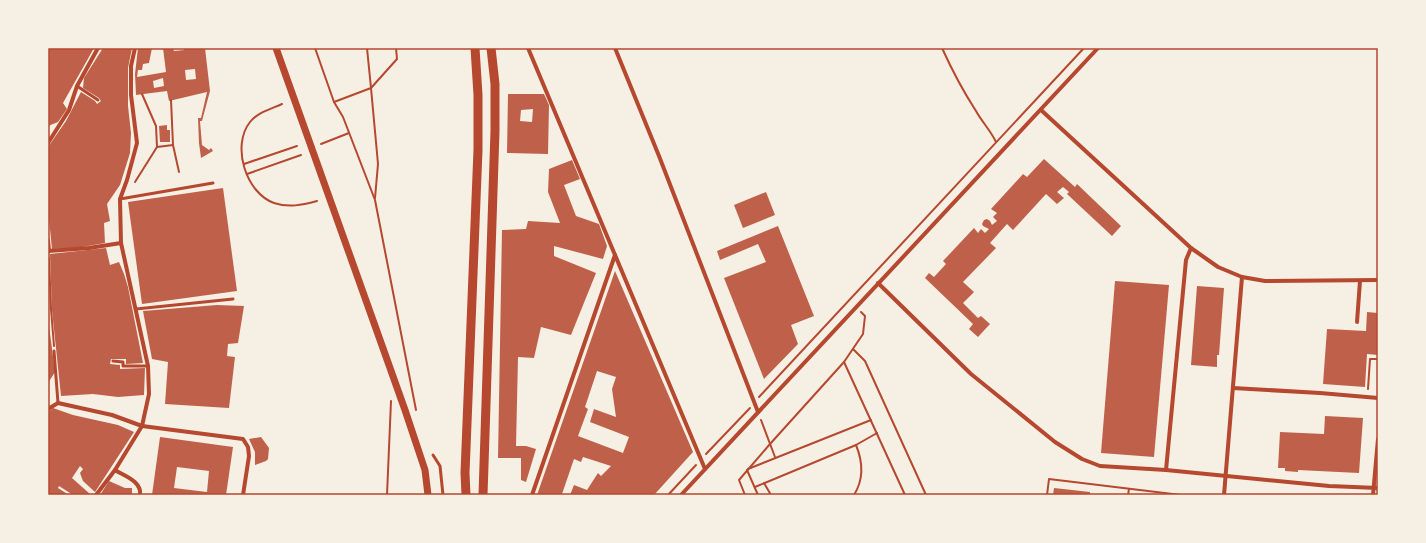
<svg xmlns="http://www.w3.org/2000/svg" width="1426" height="543" viewBox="0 0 1426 543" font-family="'Sofia Sans Condensed',sans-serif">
  <rect width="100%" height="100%" fill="#f6efe4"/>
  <g fill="#bf614a" fill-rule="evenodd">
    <path d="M48,48H94L63,103L67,109L58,122L48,126Z"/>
    <path d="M103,48H132L128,68V106L131,133L130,153L120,185L107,204L110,221L104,223L105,243L77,248L52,249L48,209V147L66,121L81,92L95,101L97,104L101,101L99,98L83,88L84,78Z"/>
    <path d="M138,48H152L149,63L143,64L142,70H138L137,77L166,72L163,48H173L174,51L184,50V48H205L210,91L202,121H200L202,145L209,150L211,148L213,151L201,158L199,143L198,118H201L207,92L169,101L167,91L136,95L135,74ZM195,69L196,79L186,80L185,70ZM163,78L164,86L154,88L153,81Z"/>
    <path d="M508,94H544L549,105L548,154L507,153ZM533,109L532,122L520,121L521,110Z"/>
    <path d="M167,125V130H170V142H160L159,126Z"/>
    <path d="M1044,159L1075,187L1077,184L1121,226L1112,236L1067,194L1069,192L1063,187L1057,192L1064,198L1057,204L1046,194L1013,230L1007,224L990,243L996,248L963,282L974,292L963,303L978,318L981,316L990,324L978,337L969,329L973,324L925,278L929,273L934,277L946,264L943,261L974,228L978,233L981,229L985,233L989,229L983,226L982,224L984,220L987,219L990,221L992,225L997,221L993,217L997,213L991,209L1023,174L1027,177Z"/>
    <path d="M572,160L580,179L564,185L576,216L599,224L607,246L603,259L554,246V256L596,273L571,335L541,327L534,358L518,357L516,446H526L536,449L526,482L521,480V458H498L502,230L526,229L528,221L560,223L548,192L549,169Z"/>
    <path d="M223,188L237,291L142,304L128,202Z"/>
    <path d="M766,192L775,215L743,228L734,205Z"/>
    <path d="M778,226L814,316L791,325L798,344L764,379L724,278L766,262L758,244L720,260L717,251Z"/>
    <path d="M106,248L110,265L119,262L124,274L128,287L143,363L126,364V359H111L110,364L120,365V369L145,368L144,395L118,397L93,394L61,396L52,310L50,254Z"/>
    <path d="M615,271L693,452L654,495H570L574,485L587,490L598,473L601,476L611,466L583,457L581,462L574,459L562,494L566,495H537ZM597,371L616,377L612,389L616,417L594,409L590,422L629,437L623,453L578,436L588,409L585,407Z"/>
    <path d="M1115,281L1169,285L1154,457L1101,453Z"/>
    <path d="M1197,286L1224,288L1219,355H1217V367L1191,365Z"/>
    <path d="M217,305L244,306L238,343L228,344L227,356L235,357L229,408L165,404L168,362L152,359L143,311Z"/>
    <path d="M1367,312L1378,313V355L1367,354L1365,387L1323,384L1327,329L1366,331Z"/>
    <path d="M48,326H49L55,372L48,383Z"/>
    <path d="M53,408L73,415L118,425L134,432L95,492L83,481L80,473L83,469L80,466L72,478L90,494V495H73L59,486L58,488L69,495H48V412Z"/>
    <path d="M1325,416L1363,418L1359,473L1298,470V472L1285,471V468H1278L1280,432L1324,434Z"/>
    <path d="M160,437L233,447L226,495H152ZM177,467L209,471L207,492L174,488Z"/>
    <path d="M261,437L269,448L268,459L266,461L255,465V452L249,439Z"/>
    <path d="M109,481L125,488H132V495H100Z"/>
    <path d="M1054,488L1090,492V495H1053Z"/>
  </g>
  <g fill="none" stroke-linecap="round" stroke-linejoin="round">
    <g stroke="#b5482f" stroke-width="2">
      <path d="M315,48L334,102L343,117L375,200L416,410"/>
      <path d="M942,48C952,70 963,91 976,111C982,122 991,131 996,142"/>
      <path d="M171,100L173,145L179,172"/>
      <path d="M334,102L371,88L367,48"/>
      <path d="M282,104C271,109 258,112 250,122C231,146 246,193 274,203C289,208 302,205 317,201"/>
      <path d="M321,144L349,133"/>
      <path d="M157,147L173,145"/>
      <path d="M244,164L297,146"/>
      <path d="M247,174L301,155"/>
      <path d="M135,182L157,147L156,126L142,94"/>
      <path d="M375,198L378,164L371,88L397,59L396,48"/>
      <path d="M49,258L51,309L54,346"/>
      <path d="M853,349L865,361L926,495"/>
      <path d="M844,362L905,495"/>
      <path d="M1368,389L1370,359H1378"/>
      <path d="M759,397L1084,48"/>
      <path d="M761,420L775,457"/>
      <path d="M706,454L750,408"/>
      <path d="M748,469L871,420"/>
      <path d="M747,470L758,495"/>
      <path d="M764,483L771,495"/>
      <path d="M755,487L856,445L877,433"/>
      <path d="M387,495L391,401"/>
      <path d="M668,495L696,465"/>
      <path d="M745,495L739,480L770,444L844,362L863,334L865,316L861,312"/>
      <path d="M854,495C864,479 863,462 856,445"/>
      <path d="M1047,495L1049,479L1181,495"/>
      <path d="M1128,495L1129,489"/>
    </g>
    <g stroke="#b5482f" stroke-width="3">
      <path d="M77,86L98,100"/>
      <path d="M120,199L213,183"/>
      <path d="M136,309L233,299"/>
      <path d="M54,351L58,403"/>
      <path d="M113,361L123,362V366H148"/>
      <path d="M433,455L440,466L443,495"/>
    </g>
    <g stroke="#b5482f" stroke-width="4">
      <path d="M528,48L705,469"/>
      <path d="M615,48L659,156L758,412"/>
      <path d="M1041,110L1191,248L1218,267L1242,277L1265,281L1378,280"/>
      <path d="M48,143L69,110L77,86L98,48"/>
      <path d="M48,240L49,251"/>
      <path d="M48,251L89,248L121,243"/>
      <path d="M878,283L971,374L1055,442L1082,459L1100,466L1166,470L1329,486L1378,488"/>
      <path d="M1357,322L1360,281"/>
      <path d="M1233,388L1320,393L1378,398"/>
      <path d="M48,409L58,403L112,415L142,426L243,439L248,447L249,456L243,495"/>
      <path d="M115,470C124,476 142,481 140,495"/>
      <path d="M1166,470L1186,260L1191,248"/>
      <path d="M96,495L115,470L142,426L149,394L148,366L121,243L120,199L127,180L137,143L131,95V66L135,48"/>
      <path d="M532,495L615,255"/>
      <path d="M681,495L1098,48"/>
      <path d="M1224,495L1242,277"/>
      <path d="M1373,495L1378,439"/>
    </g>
    <path stroke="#b5482f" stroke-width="7" d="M276,48L405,410L425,470L428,495"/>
    <g stroke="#b5482f" stroke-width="9">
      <path d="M466,495L465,473L478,150V95L475,48"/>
      <path d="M483,495L495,131V84L491,48"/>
    </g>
  </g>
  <rect width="1426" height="543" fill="none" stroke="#f6efe4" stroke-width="98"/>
  <rect x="49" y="49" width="1328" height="445" fill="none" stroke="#b5482f" stroke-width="1.5"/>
</svg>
